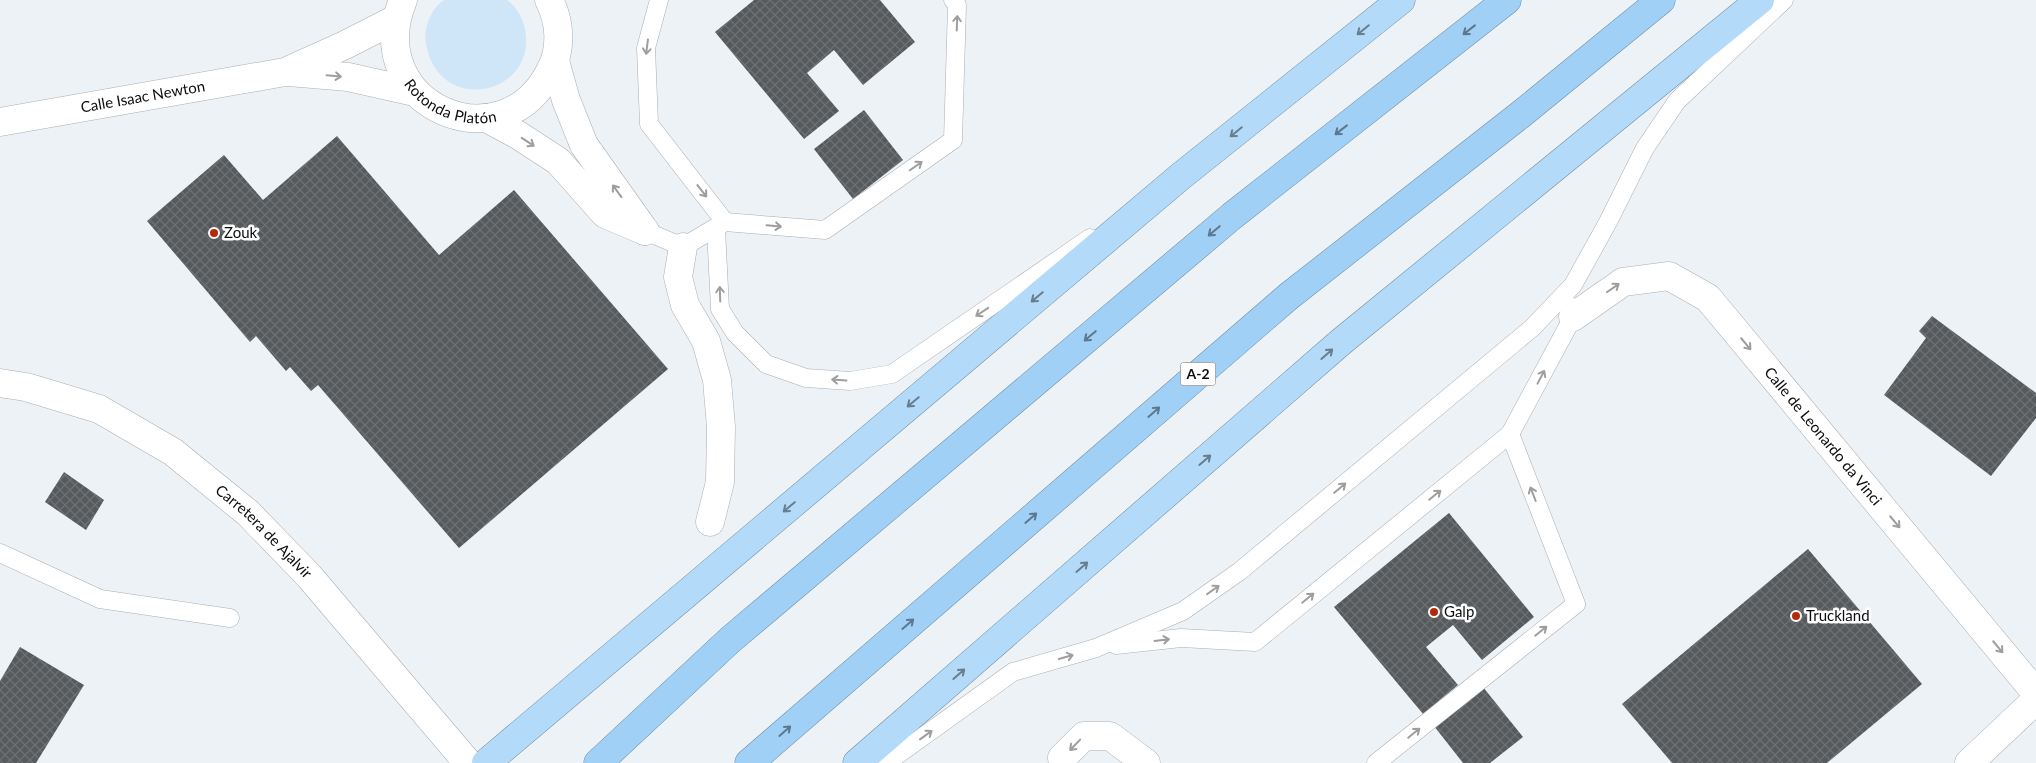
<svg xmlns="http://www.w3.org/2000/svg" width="2036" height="763" viewBox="0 0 2036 763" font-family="Lato,sans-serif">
  <defs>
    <pattern id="building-cross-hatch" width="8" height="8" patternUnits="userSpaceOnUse" patternTransform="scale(1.25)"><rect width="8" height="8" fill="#565a5d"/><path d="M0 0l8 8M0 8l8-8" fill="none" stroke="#6e7174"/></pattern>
  </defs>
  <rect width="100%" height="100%" fill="#edf2f6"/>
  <path fill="#cfe6f9" d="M444,0H507C516,6 523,18 525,29C538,95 439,117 426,44C423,29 431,8 444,0Z"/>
  <g fill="url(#building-cross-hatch)">
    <path d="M754,0H880L915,42L863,85L834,50L807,73L839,111L804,139L715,32Z"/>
    <path d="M864,110L903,160L853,199L814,149Z"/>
    <path d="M337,136L439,255L514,190L668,369L459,548L318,385L311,391L290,367L286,371L256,336L250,342L147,221L224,155L263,200Z"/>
    <path d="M1932,316L2036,393V418L1991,476L1884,395L1926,338L1919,331Z"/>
    <path d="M64,472L104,500L86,530L45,502Z"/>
    <path d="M1449,513L1534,617L1482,660L1453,625L1426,647L1458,685L1423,714L1334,607Z"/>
    <path d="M1808,549L1922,684L1827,763H1672L1622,704Z"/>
    <path d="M20,647L84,685L36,763H0V681Z"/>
    <path d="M1483,687L1523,737L1490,763H1463L1434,726Z"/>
  </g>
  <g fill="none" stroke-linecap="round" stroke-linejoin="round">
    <defs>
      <g id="service">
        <path d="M659,0L646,48L649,124L725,222"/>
        <path d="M716,229L720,309L735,333L766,364L806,378L850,381L892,374L1090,238"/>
        <path d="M645,231L683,247L725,222L825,230L953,140L957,5L953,0"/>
        <path d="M0,553L100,599L230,618"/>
        <path d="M1116,645L1181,638L1255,642L1510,434L1573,317V307"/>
        <path d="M886,763L1013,672L1096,648L1183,611L1240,571L1532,328L1573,285L1608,222L1645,148L1677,101L1784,0"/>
        <path d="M1376,763L1576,604L1510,434"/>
      </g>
      <g id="minor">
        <path id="s1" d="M403,0C360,106 504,167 551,69C562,48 560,21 549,0"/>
        <path d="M555,61L566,100L584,145L645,231"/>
        <path d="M289,72L348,77L415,92"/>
        <path d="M486,118L518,135L558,161L605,214L645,231"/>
        <path id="s2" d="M0,122L285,72L345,45L396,19"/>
        <path d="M683,247L678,277L685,305L706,341L717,380L721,427L720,482L710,522"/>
        <path id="s3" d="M1573,317L1623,282L1669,276L1708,298L2036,693"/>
        <path d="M1063,763L1062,758L1084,736H1110L1146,763"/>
        <path d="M1969,763L2036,700"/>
      </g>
      <g id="tertiary">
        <path id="s4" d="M0,383L26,387L99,409L173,452L248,513L309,576L468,763"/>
      </g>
      <g id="trunk">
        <path d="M486,763L1181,176L1401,0"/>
        <path d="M857,763L1342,341L1760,0"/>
      </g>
      <g id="motorway">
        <path d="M598,763L730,640L1232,216L1507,0"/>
        <path d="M749,763L1289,296L1520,115L1661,0"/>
      </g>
    </defs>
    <use href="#service" stroke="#aaaeb2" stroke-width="19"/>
    <use href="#minor" stroke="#aaaeb2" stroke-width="29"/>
    <use href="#tertiary" stroke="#aaaeb2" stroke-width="29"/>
    <use href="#trunk" stroke="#6c8ca5" stroke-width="29"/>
    <use href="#motorway" stroke="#6c8ca5" stroke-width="29"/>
    <use href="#service" stroke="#fff" stroke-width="18"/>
    <use href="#minor" stroke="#fff" stroke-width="28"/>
    <use href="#tertiary" stroke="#fff" stroke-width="28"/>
    <use href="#trunk" stroke="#b3daf8" stroke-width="28"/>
    <use href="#motorway" stroke="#a0d0f6" stroke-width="28"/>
  </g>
  <defs><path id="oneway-shaft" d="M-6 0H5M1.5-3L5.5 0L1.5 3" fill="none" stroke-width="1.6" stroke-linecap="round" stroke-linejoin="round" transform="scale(1.25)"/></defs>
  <g stroke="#9e9e9f">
    <use href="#oneway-shaft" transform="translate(957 23) rotate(-88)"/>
    <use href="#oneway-shaft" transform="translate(647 47) rotate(97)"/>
    <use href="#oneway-shaft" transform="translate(334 76) rotate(5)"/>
    <use href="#oneway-shaft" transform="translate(528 142) rotate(33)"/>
    <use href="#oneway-shaft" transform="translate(916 166) rotate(-35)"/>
    <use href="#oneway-shaft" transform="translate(617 191) rotate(-126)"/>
    <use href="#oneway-shaft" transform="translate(702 191) rotate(52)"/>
    <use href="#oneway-shaft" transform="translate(774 226) rotate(5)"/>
    <use href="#oneway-shaft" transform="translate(1613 288) rotate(-35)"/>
    <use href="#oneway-shaft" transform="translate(720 294) rotate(-92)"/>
    <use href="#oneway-shaft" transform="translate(982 312) rotate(146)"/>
    <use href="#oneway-shaft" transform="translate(1746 344) rotate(50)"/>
    <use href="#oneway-shaft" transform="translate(1541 377) rotate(-62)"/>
    <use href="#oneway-shaft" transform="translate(839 380) rotate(-176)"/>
    <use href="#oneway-shaft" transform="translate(1340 488) rotate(-40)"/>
    <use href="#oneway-shaft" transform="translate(1533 494) rotate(-111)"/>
    <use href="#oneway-shaft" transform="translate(1435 495) rotate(-39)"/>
    <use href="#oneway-shaft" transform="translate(1895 522) rotate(50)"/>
    <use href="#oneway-shaft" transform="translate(1213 590) rotate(-35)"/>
    <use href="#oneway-shaft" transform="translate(1308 598) rotate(-39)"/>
    <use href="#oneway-shaft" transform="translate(1541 631) rotate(-39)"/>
    <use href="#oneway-shaft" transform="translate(1162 640) rotate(-7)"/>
    <use href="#oneway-shaft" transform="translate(1998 647) rotate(50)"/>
    <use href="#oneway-shaft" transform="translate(1066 657) rotate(-16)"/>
    <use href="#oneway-shaft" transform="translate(1414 733) rotate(-39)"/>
    <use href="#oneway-shaft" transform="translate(926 735) rotate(-36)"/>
    <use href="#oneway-shaft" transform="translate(1075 745) rotate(134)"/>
  </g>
  <g stroke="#687e8f">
    <use href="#oneway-shaft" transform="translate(1363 30) rotate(141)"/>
    <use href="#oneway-shaft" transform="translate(1236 132) rotate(141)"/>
    <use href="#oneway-shaft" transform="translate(1037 297) rotate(140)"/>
    <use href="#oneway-shaft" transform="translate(1327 354) rotate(-41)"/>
    <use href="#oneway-shaft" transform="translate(913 402) rotate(140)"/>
    <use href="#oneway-shaft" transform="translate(1205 460) rotate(-41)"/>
    <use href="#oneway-shaft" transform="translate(789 507) rotate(140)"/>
    <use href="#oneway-shaft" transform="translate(1082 567) rotate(-41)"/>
    <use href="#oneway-shaft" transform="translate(959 674) rotate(-41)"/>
  </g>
  <g stroke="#5d788e">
    <use href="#oneway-shaft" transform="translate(1469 30) rotate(142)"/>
    <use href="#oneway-shaft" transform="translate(1341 130) rotate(142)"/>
    <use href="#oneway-shaft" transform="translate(1214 231) rotate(140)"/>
    <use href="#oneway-shaft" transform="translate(1090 336) rotate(140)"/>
    <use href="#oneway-shaft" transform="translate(1154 412) rotate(-41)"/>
    <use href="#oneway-shaft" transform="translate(1031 518) rotate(-41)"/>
    <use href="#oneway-shaft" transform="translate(908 624) rotate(-41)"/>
    <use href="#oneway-shaft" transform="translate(785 731) rotate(-41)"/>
  </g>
  <g fill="#b5290b" stroke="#fefefe" stroke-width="2">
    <circle cx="214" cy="233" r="5"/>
    <circle cx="1434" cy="612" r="5"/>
    <circle cx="1796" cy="616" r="5"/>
  </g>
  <g text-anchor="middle" stroke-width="5" stroke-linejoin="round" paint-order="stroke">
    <rect fill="#fefefe" stroke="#555556" stroke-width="1" x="1180.5" y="362.5" width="35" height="23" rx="4"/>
    <g font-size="14" font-weight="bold" fill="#0c0d0e">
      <text x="1198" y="379">A-2</text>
    </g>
    <g font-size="15" fill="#0c0d0e" stroke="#fefefe">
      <text dy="5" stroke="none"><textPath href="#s1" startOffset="135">Rotonda Platón</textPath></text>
      <text dy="5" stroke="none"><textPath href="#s2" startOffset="145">Calle Isaac Newton</textPath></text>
      <text dy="5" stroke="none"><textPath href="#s3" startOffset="332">Calle de Leonardo da Vinci</textPath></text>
      <text dy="5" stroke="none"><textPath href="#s4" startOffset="309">Carretera de Ajalvir</textPath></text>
    </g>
    <g font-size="15" fill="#0c0d0e" stroke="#fefefe" text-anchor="start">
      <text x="224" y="238">Zouk</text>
      <text x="1444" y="617">Galp</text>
      <text x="1806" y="621">Truckland</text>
    </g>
  </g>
</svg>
